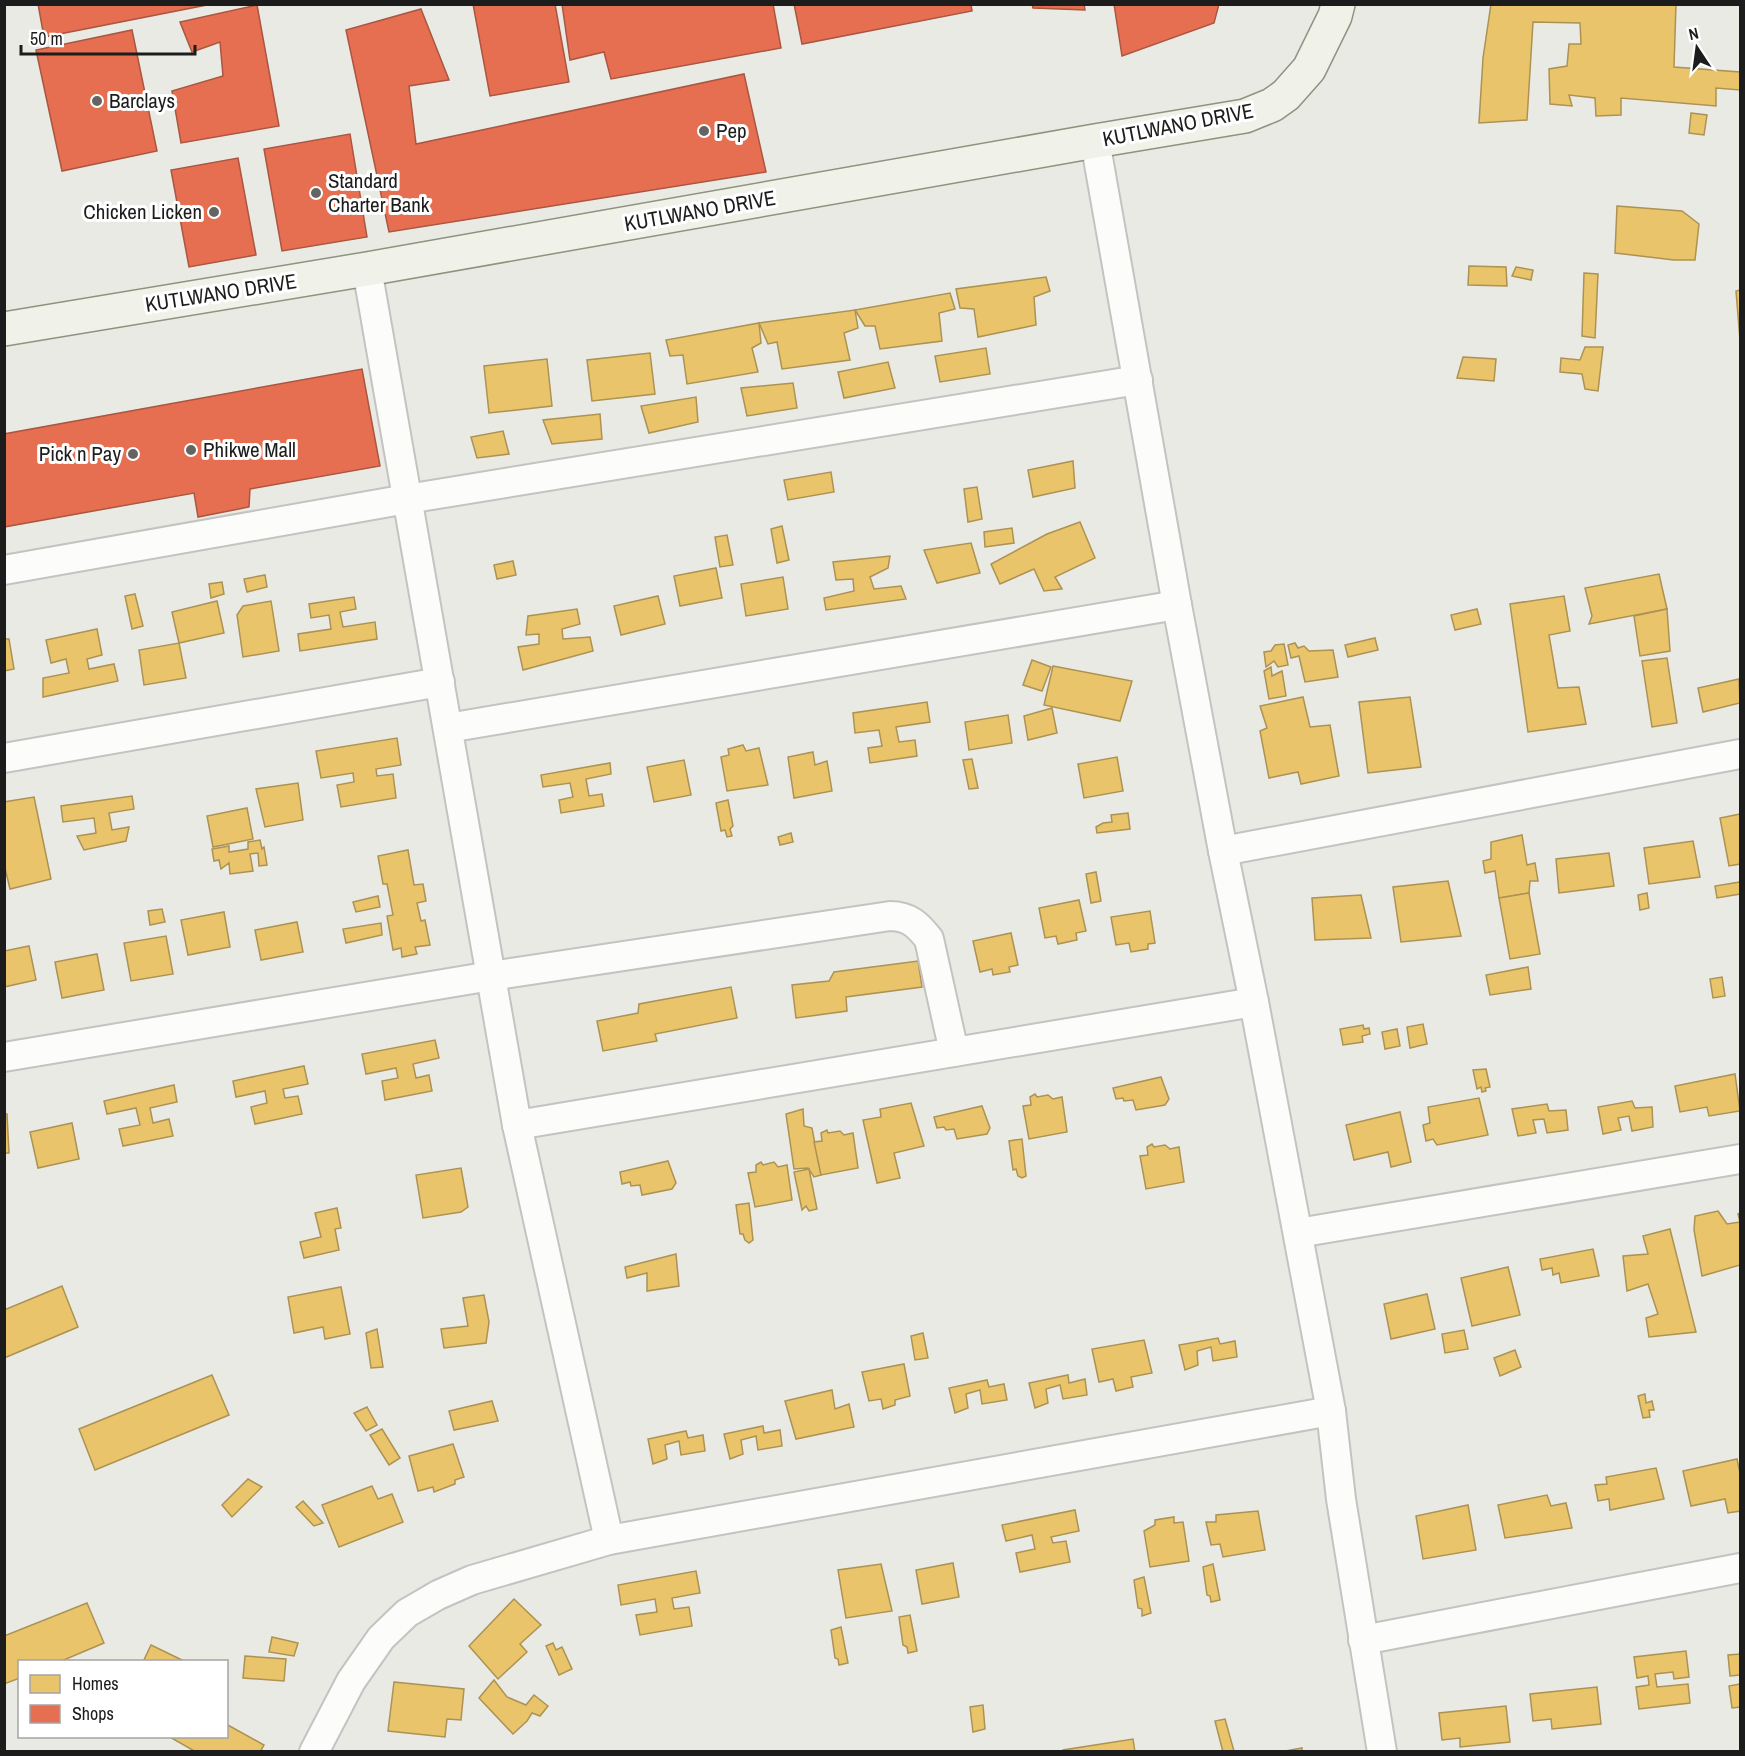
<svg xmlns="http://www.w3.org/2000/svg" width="1745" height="1756" viewBox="0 0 1745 1756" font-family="'Archivo Narrow',sans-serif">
  <rect width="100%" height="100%" fill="#eaeae5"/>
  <g fill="#e9c46a" stroke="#ac9253" stroke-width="1.5">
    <path d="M1491,4H1676L1674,67L1740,72V90L1716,88V106L1621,98V115L1596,116L1595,98L1569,95L1572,106L1550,104L1549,69L1567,66L1569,44H1581L1580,23L1533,22L1527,120L1479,123L1483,58Z"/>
    <path d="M1691,113L1707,115L1704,135L1689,133Z"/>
    <path d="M1617,206L1682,211L1699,224L1695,260H1674L1615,253Z"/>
    <path d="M1469,266L1506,267L1507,286L1468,285Z"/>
    <path d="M1516,267L1533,270L1531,280L1512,276Z"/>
    <path d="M1584,273L1598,274L1595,338L1582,336Z"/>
    <path d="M1046,277L1050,291L1034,297L1036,325L978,337L974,309L960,308L956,289Z"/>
    <path d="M1740,290V340L1736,291Z"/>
    <path d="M950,293L955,309L939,313L942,341L880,349L875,326H865L855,310Z"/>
    <path d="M855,310L858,328L844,333L850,360L782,369L777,342L768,344L759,323Z"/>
    <path d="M759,323L761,343L752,348L758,372L687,384L683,355L670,356L666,340Z"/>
    <path d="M1585,347H1603L1598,391L1585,389L1582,374L1560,372L1561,358L1580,360Z"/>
    <path d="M986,348L990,374L940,382L935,356Z"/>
    <path d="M650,353L655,394L592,401L587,360Z"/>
    <path d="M1463,357L1496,359L1494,381L1457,378Z"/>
    <path d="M547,359L552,406L489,413L484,366Z"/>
    <path d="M888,362L895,388L844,398L838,372Z"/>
    <path d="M793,383L797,408L747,416L741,388Z"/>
    <path d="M696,397L698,422L649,433L641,406Z"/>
    <path d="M600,414L602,439L552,444L543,420Z"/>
    <path d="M503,431L509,454L477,458L471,437Z"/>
    <path d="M1073,461L1075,488L1033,497L1028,470Z"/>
    <path d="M831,472L834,492L788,500L784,480Z"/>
    <path d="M977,487L982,519L968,522L964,489Z"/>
    <path d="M1080,522L1095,558L1055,577L1062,589L1044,591L1034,569L1000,584L991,564L1047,534Z"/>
    <path d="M782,526L789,560L777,563L771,529Z"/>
    <path d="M1012,528L1014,543L985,547L984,532Z"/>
    <path d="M727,535L733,565L720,567L715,537Z"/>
    <path d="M971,543L980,573L937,583L924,550Z"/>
    <path d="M890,556L888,568L870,577L874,589L901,586L906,599L826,610L824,598L854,591L853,579L836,580L833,562Z"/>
    <path d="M513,561L516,575L497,579L494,565Z"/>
    <path d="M716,568L722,598L680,606L674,576Z"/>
    <path d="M1659,574L1667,609L1589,624L1592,616L1585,588Z"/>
    <path d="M265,575L267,587L247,592L244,579Z"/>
    <path d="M783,577L788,609L746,616L741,584Z"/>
    <path d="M222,582L224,594L211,598L209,584Z"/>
    <path d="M135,594L143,626L132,629L125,596Z"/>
    <path d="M658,596L665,624L621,635L614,606Z"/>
    <path d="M1564,596L1570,631L1549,635L1558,688L1579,687L1586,724L1528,732L1510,604Z"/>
    <path d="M354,597L356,609L340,612L343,627L375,622L377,639L300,651L298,634L331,629L329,615L311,618L309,604Z"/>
    <path d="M217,601L224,633L179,643L172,612Z"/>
    <path d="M271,601L279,651L243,657L237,615L243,606Z"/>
    <path d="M577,609L580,624L562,629L563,639L590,637L593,651L523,670L518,647L539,644V634L526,635L528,616Z"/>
    <path d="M1477,609L1481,624L1455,630L1451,615Z"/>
    <path d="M1667,609L1670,651L1640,656L1634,616Z"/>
    <path d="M97,629L102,655L87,659L89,669L114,664L118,681L43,697V678L69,673L66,659L51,663L46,640Z"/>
    <path d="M1375,638L1378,650L1348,657L1345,645Z"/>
    <path d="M4,639H9L14,669L4,671Z"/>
    <path d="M179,643L186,678L144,685L139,650Z"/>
    <path d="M1295,643L1298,648L1304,646L1309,651L1333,650L1338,677L1305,682L1299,656L1291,658L1288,645Z"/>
    <path d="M1284,644L1288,665L1278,667L1274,661L1266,667L1264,652L1271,651L1275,645Z"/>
    <path d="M1667,658L1677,723L1652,727L1642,661Z"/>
    <path d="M1032,660L1051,667L1042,691L1023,685Z"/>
    <path d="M1053,666L1132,681L1120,721L1044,705Z"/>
    <path d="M1271,667L1272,676L1282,671L1286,696L1269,699L1264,671Z"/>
    <path d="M1739,679L1740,703L1703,712L1698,688Z"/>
    <path d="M1303,697L1310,727L1330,725L1339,776L1301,784L1298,772L1269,778L1260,731L1267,728L1260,706Z"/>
    <path d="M1410,697L1421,767L1368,773L1359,702Z"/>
    <path d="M927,702L930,722L896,727L899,742L915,740L917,756L870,763L868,748L882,746L879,730L855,733L853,713Z"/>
    <path d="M1052,708L1057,733L1028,740L1024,716Z"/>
    <path d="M1008,715L1012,743L969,750L965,722Z"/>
    <path d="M397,738L401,765L376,769L377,776L393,774L396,798L341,807L337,785L354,782L353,773L321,778L316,751Z"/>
    <path d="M743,745L746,751L759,748L768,785L727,791L721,757L729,755L728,749Z"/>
    <path d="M813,752L815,765L827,761L832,791L794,798L788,757Z"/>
    <path d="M1117,757L1123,791L1084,798L1078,764Z"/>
    <path d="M972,759L978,788L969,789L963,760Z"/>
    <path d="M684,760L691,795L654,802L647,767Z"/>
    <path d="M610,763L611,774L586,779L589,796L602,794L604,806L561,813L559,800L573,797L570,783L543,787L541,775Z"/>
    <path d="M298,783L303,820L265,827L256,789Z"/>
    <path d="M132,796L134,809L109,813L112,830L129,827L126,841L84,850L77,836L96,833L94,818L63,822L61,806Z"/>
    <path d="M34,797L51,879L10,889L4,864V802Z"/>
    <path d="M728,800L733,826L730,829L732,836L727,837L725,830L721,831L716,803Z"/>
    <path d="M247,808L253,839L213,847L207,816Z"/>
    <path d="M1128,813L1130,829L1097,833L1096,827L1103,823L1112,822L1111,815Z"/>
    <path d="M1740,814V864L1729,866L1720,818Z"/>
    <path d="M791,833L793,842L780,845L778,837Z"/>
    <path d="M1522,835L1527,865L1535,863L1538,881H1530L1529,893L1499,898L1495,871L1485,873L1483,861L1491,859V842Z"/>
    <path d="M260,840L262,849L264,847L267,865L259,866L258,853L250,854L253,871L230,874L229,863L221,869L219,860L214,861L212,849L229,846V852L248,849V842Z"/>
    <path d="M1693,841L1700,877L1649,884L1644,848Z"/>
    <path d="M408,850L414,885L423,884L426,901L417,903L421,921L425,920L430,945L415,947L417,954L402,957L401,948L393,950L387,916L393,915L387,884H383L378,856Z"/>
    <path d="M1609,853L1614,886L1559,893L1556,859Z"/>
    <path d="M1096,872L1101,901L1091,903L1086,874Z"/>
    <path d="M1448,881L1461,936L1401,942L1393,887Z"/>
    <path d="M1740,882V894L1717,898L1715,886Z"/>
    <path d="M1529,893L1540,954L1510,959L1499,898Z"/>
    <path d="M1647,893L1649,908L1640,910L1638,895Z"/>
    <path d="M1361,895L1371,938L1315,940L1312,898Z"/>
    <path d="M378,896L380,907L356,912L353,902Z"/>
    <path d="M1079,900L1086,931L1076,933L1077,940L1058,944L1056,936L1045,938L1039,908Z"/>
    <path d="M162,909L165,922L150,925L148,911Z"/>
    <path d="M1150,911L1155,943L1148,944V949L1131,952L1129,943L1116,945L1111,917Z"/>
    <path d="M224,912L230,947L188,955L181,920Z"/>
    <path d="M297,922L303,952L261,960L255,930Z"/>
    <path d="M381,923L382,935L346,943L343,929Z"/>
    <path d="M1011,933L1018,965L1009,967L1010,972L993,975L992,969L980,972L973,941Z"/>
    <path d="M166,936L173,974L131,981L124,943Z"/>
    <path d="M29,946L36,980L4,987V951Z"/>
    <path d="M97,954L104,990L62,998L55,962Z"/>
    <path d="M918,961L922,987L846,997L847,1011L796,1018L792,985L829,981L834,972Z"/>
    <path d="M1528,967L1531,989L1490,995L1486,975Z"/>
    <path d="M1722,977L1725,996L1713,998L1710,979Z"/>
    <path d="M731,987L737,1018L655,1034L657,1041L603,1051L597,1021L638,1013L639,1004Z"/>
    <path d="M1423,1024L1427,1044L1410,1048L1407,1027Z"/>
    <path d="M1363,1025L1364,1029L1369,1028L1370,1034L1362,1036L1363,1042L1343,1045L1340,1029Z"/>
    <path d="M1397,1029L1400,1046L1385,1049L1382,1032Z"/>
    <path d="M435,1040L439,1058L413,1064L416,1078L429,1075L432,1091L385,1100L382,1081L398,1078L396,1068L366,1074L362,1054Z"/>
    <path d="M304,1066L308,1084L283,1089L285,1098L298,1096L302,1114L255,1124L251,1107L267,1103L265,1091L236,1097L233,1081Z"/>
    <path d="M1486,1069L1490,1087L1485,1088L1486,1091L1482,1092L1481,1087L1477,1089L1473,1070Z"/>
    <path d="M1735,1074L1740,1111L1709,1116L1707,1107L1680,1112L1675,1086Z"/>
    <path d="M1161,1077L1169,1099L1165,1105L1136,1110L1133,1100L1124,1101L1123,1098L1116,1099L1113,1088Z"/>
    <path d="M174,1085L177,1102L150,1108L153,1123L169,1119L173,1136L123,1146L119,1129L140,1125L136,1108L107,1114L104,1101Z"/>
    <path d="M1035,1094L1037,1097L1048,1095L1053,1099L1062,1097L1067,1132L1029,1139L1023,1106L1031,1105L1030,1097Z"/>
    <path d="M1479,1098L1488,1135L1437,1145L1433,1139L1426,1141L1423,1125L1430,1123L1428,1107Z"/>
    <path d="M1632,1101L1635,1108L1652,1107L1653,1127L1632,1131L1629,1116L1618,1118L1621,1130L1603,1134L1598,1107Z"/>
    <path d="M911,1103L924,1146L894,1153L900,1178L877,1183L863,1120L881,1117L880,1109Z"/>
    <path d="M1547,1104L1549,1111L1566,1110L1568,1130L1547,1133L1544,1119L1533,1120L1536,1133L1518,1136L1512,1109Z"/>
    <path d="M982,1106L990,1128L987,1134L957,1139L954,1129L946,1130L944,1127L937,1128L934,1117Z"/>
    <path d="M803,1109L804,1126L812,1128L821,1175L814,1177L808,1168L794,1169L786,1114Z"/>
    <path d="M1400,1112L1411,1162L1391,1167L1388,1152L1354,1160L1346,1125Z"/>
    <path d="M4,1114H7L9,1153H4Z"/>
    <path d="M72,1123L79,1159L38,1168L30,1132Z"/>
    <path d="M827,1130L828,1133L840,1131L844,1135L853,1133L858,1168L821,1175L814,1142L822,1141L821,1133Z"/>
    <path d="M1022,1139L1026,1176L1022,1178L1018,1176L1016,1169L1013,1170L1009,1141Z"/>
    <path d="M1152,1144L1154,1147L1165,1145L1170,1149L1179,1147L1184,1182L1146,1189L1140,1156L1148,1155L1147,1147Z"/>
    <path d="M668,1161L676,1183L672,1189L642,1195L640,1185L631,1186L630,1182L622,1184L620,1172Z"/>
    <path d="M761,1162L763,1165L774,1162L778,1167L787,1165L792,1200L755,1207L748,1173L756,1172V1165Z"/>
    <path d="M461,1168L468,1207L461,1212L423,1218L416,1175Z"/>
    <path d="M809,1169L817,1209L809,1211L806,1206L802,1210L794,1172Z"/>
    <path d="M749,1203L753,1240L749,1243L745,1240L743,1234H740L736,1205Z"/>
    <path d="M337,1208L341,1228L335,1229L339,1250L304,1258L300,1242L321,1237L315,1213Z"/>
    <path d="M1718,1211L1727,1224L1740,1222L1738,1214L1740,1213V1265L1702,1276L1694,1230L1695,1216Z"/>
    <path d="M1670,1229L1696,1332L1649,1337L1646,1318L1658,1314L1648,1284L1627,1291L1623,1256L1648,1254L1643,1236Z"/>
    <path d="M1593,1249L1599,1276L1561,1283L1559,1273L1553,1275L1552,1268L1542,1270L1540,1259Z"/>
    <path d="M676,1254L679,1286L647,1291V1273L627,1278L625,1267Z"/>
    <path d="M1508,1267L1520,1315L1472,1326L1461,1278Z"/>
    <path d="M62,1286L78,1327L4,1358V1310Z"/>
    <path d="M341,1287L350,1334L325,1339L323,1327L294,1333L288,1297Z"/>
    <path d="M1427,1294L1435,1329L1391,1339L1384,1304Z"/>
    <path d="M484,1295L489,1322L486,1343L444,1348L441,1329L468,1326L463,1298Z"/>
    <path d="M377,1329L383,1367L371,1368L366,1333Z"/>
    <path d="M1464,1330L1468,1349L1445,1353L1442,1334Z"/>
    <path d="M923,1333L928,1358L915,1360L911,1336Z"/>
    <path d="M1218,1338L1220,1344L1235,1341L1237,1357L1213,1361L1211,1347L1197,1351L1198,1365L1185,1370L1179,1345Z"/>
    <path d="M1144,1340L1152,1373L1131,1377L1133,1387L1116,1391L1113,1379L1099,1382L1092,1349Z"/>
    <path d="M1515,1350L1521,1367L1500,1376L1494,1358Z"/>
    <path d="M904,1364L910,1396L895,1400V1405L883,1409L881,1399L869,1401L862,1372Z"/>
    <path d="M212,1375L229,1415L95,1470L79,1429Z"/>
    <path d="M1068,1375L1069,1383L1085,1379L1087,1395L1063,1399L1060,1385L1046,1389L1048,1403L1035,1408L1029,1383Z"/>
    <path d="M987,1380L989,1387L1004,1384L1007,1400L982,1404L980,1390L966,1394L968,1408L955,1413L949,1388Z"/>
    <path d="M832,1390L835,1409L849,1404L854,1427L796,1439L785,1401Z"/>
    <path d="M1645,1394L1646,1403L1652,1401L1654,1410H1649L1650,1417L1643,1418L1638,1396Z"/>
    <path d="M492,1401L498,1421L454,1430L449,1411Z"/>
    <path d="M367,1407L377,1425L366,1431L354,1413Z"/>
    <path d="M763,1426L764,1433L780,1430L782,1446L758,1450L756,1436L741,1440L743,1454L730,1459L724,1434Z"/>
    <path d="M382,1429L400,1458L389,1465L370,1435Z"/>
    <path d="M686,1431L688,1438L703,1435L705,1451L681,1455L679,1441L665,1445L667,1459L653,1464L648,1439Z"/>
    <path d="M453,1444L464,1477L455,1480V1484L434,1492L433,1487L418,1491L409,1456Z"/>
    <path d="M1737,1459L1740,1473V1511L1728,1513L1725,1499L1691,1506L1683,1471Z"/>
    <path d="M1656,1468L1664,1499L1610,1510L1609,1499L1598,1501L1595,1485L1607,1484L1606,1477Z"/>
    <path d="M248,1479L262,1487L232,1517L222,1505Z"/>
    <path d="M372,1486L378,1499L392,1494L403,1522L339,1547L322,1505Z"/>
    <path d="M1547,1495L1551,1506L1566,1503L1572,1528L1505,1538L1498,1505Z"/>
    <path d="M303,1501L323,1523L314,1526L296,1507Z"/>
    <path d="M1468,1505L1476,1550L1423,1559L1416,1516Z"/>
    <path d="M1075,1510L1079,1531L1051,1537L1053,1543L1066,1541L1070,1562L1020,1572L1016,1553L1035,1549L1032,1535L1006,1541L1002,1525Z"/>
    <path d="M1258,1511L1265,1550L1223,1557L1220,1544L1211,1545L1206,1522H1216V1515Z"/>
    <path d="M1174,1517V1523L1183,1522L1189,1561L1150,1567L1144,1531L1155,1525V1520Z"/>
    <path d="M953,1563L959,1597L922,1604L916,1570Z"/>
    <path d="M881,1564L892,1611L846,1618L838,1570Z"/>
    <path d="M1213,1564L1220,1600L1211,1602L1210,1596L1207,1595L1203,1567Z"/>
    <path d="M696,1571L700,1593L672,1598L674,1609L689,1607L692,1626L640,1635L636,1615L657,1612L655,1599L621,1605L618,1585Z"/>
    <path d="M1144,1577L1151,1613L1142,1616V1609L1138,1608L1134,1580Z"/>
    <path d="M514,1599L541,1625L520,1644L527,1652L498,1679L469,1646Z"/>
    <path d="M87,1603L104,1643L59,1662H20V1678L4,1684V1636Z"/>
    <path d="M910,1615L917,1651L908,1653L907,1647L903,1645L899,1617Z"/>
    <path d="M841,1627L848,1663L839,1665L838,1659L835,1658L831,1630Z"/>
    <path d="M272,1637L298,1643L294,1656L269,1652Z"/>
    <path d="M553,1643L556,1650L562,1647L572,1669L559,1675L546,1646Z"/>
    <path d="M151,1645L184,1661L143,1662Z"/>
    <path d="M1686,1651L1689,1677L1674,1679L1673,1672L1655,1674L1657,1687L1688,1684L1690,1703L1639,1709L1636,1687L1649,1685L1648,1676L1637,1678L1634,1657Z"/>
    <path d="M1740,1654V1675L1730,1676L1728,1655Z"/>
    <path d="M245,1656L286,1659L284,1681L243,1678Z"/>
    <path d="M494,1680L507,1697L526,1705L534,1695L548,1706L540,1716L532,1713L527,1721L513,1734L479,1698Z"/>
    <path d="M394,1682L464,1689L461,1720L447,1719L445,1737L388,1731Z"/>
    <path d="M1740,1684V1707L1732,1708L1729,1686Z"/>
    <path d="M1597,1687L1601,1724L1552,1729L1551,1719L1533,1721L1530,1694Z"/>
    <path d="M983,1705L985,1729L973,1732L970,1707Z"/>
    <path d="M1506,1706L1510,1742L1460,1747V1738L1442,1740L1439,1713Z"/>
    <path d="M1225,1719L1234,1751L1223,1752L1215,1721Z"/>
    <path d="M226,1724L264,1745L260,1752H196L168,1736H226Z"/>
    <path d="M1133,1739L1135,1752H1063V1750Z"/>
    <path d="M1302,1748V1752H1280Z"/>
  </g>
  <g fill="#e76f51" stroke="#aa5641" stroke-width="1.5">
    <path d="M38,4H212L44,37Z"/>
    <path d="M473,4H555L569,82L490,96Z"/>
    <path d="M562,4H773L781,48L611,79L604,52L570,60Z"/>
    <path d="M794,4H971L972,11L802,44Z"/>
    <path d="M1032,4H1084L1085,10L1033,8Z"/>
    <path d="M1114,4H1219L1214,23L1122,56Z"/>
    <path d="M257,5L279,126L181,143L172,91L223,76L220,42L192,52L180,22Z"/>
    <path d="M421,9L449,80L409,86L416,144L744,74L766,172L389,232L346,30Z"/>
    <path d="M132,30L157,151L62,171L36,50Z"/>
    <path d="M350,134L367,237L282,251L264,149Z"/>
    <path d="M238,158L256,255L189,267L171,170Z"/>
    <path d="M362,369L380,466L250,489L249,507L198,517L194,493L4,527V434Z"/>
  </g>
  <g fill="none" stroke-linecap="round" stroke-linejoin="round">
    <defs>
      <g id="street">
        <path d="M1095,141L1177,605L1223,851L1254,1002L1331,1411L1341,1499L1382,1752"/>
        <path d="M367,269L517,1125L609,1540"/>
        <path d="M4,570L407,499L1138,380"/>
        <path d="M448,728L1177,605"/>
        <path d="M4,758L440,682"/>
        <path d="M1223,851L1740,754"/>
        <path d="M4,1057L491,976L890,916C909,916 918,925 929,939L954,1052"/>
        <path d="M517,1125L1254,1002"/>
        <path d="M1298,1233L1740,1159"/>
        <path d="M1363,1640L1740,1568"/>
        <path d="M314,1752L351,1681L381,1638L407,1613L438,1595L472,1580L609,1540L1331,1411"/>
      </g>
      <path id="secondary" d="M4,329L367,269L1095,141L1245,116L1272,105L1286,95L1309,69L1335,16L1338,4"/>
    </defs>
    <use href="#street" stroke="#c3c3c1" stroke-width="32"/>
    <use href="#secondary" stroke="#8e937e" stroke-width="36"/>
    <use href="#street" stroke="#fcfcfb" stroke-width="28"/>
    <use href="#secondary" stroke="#f0f2ea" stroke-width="33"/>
  </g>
  <g fill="#646462" stroke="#fff" stroke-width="2">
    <circle cx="97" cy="101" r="6"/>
    <circle cx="704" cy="131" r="6"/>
    <circle cx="316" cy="193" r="6"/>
    <circle cx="214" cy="212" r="6"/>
    <circle cx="191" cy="450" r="6"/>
    <circle cx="133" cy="454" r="6"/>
  </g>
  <g text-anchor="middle" stroke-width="6" stroke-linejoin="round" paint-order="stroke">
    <g font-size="21" fill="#1c1c1c" stroke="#fff" text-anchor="start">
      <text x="109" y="108">Barclays</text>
      <text x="716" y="138">Pep</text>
      <text x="328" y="188">Standard<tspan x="328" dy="24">Charter Bank</tspan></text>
      <text x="202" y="219" text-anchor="end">Chicken Licken</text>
      <text x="203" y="457">Phikwe Mall</text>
      <text x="121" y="461" text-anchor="end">Pick n Pay</text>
    </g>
    <g font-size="21" fill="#1c1c1c" stroke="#fff">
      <text transform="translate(1178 125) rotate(-11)" y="7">KUTLWANO DRIVE</text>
      <text transform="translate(700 211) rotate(-10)" y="7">KUTLWANO DRIVE</text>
      <text transform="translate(221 293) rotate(-9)" y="7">KUTLWANO DRIVE</text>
    </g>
  </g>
  <rect width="1745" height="1756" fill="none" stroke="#1c1c1c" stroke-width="12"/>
  <rect x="18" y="1660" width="210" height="78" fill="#ffffff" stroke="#a4a4a4" stroke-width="1.5"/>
  <rect x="30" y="1675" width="30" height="18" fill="#e9c46a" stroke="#a4a4a4" stroke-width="1.5"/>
  <text x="72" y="1690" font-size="18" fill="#1c1c1c">Homes</text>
  <rect x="30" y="1705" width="30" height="18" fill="#e76f51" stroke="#a4a4a4" stroke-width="1.5"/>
  <text x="72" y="1720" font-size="18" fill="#1c1c1c">Shops</text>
  <g transform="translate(1697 48) rotate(347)" stroke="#ffffff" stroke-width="4.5" paint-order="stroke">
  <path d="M0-4.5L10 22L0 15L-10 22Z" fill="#1c1c1c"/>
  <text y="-9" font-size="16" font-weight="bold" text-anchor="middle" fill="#1c1c1c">N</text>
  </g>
  <path d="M21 45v9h174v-9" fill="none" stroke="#1c1c1c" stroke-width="3"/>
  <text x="30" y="45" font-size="18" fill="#1c1c1c" stroke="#ffffff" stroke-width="4.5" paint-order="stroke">50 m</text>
</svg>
